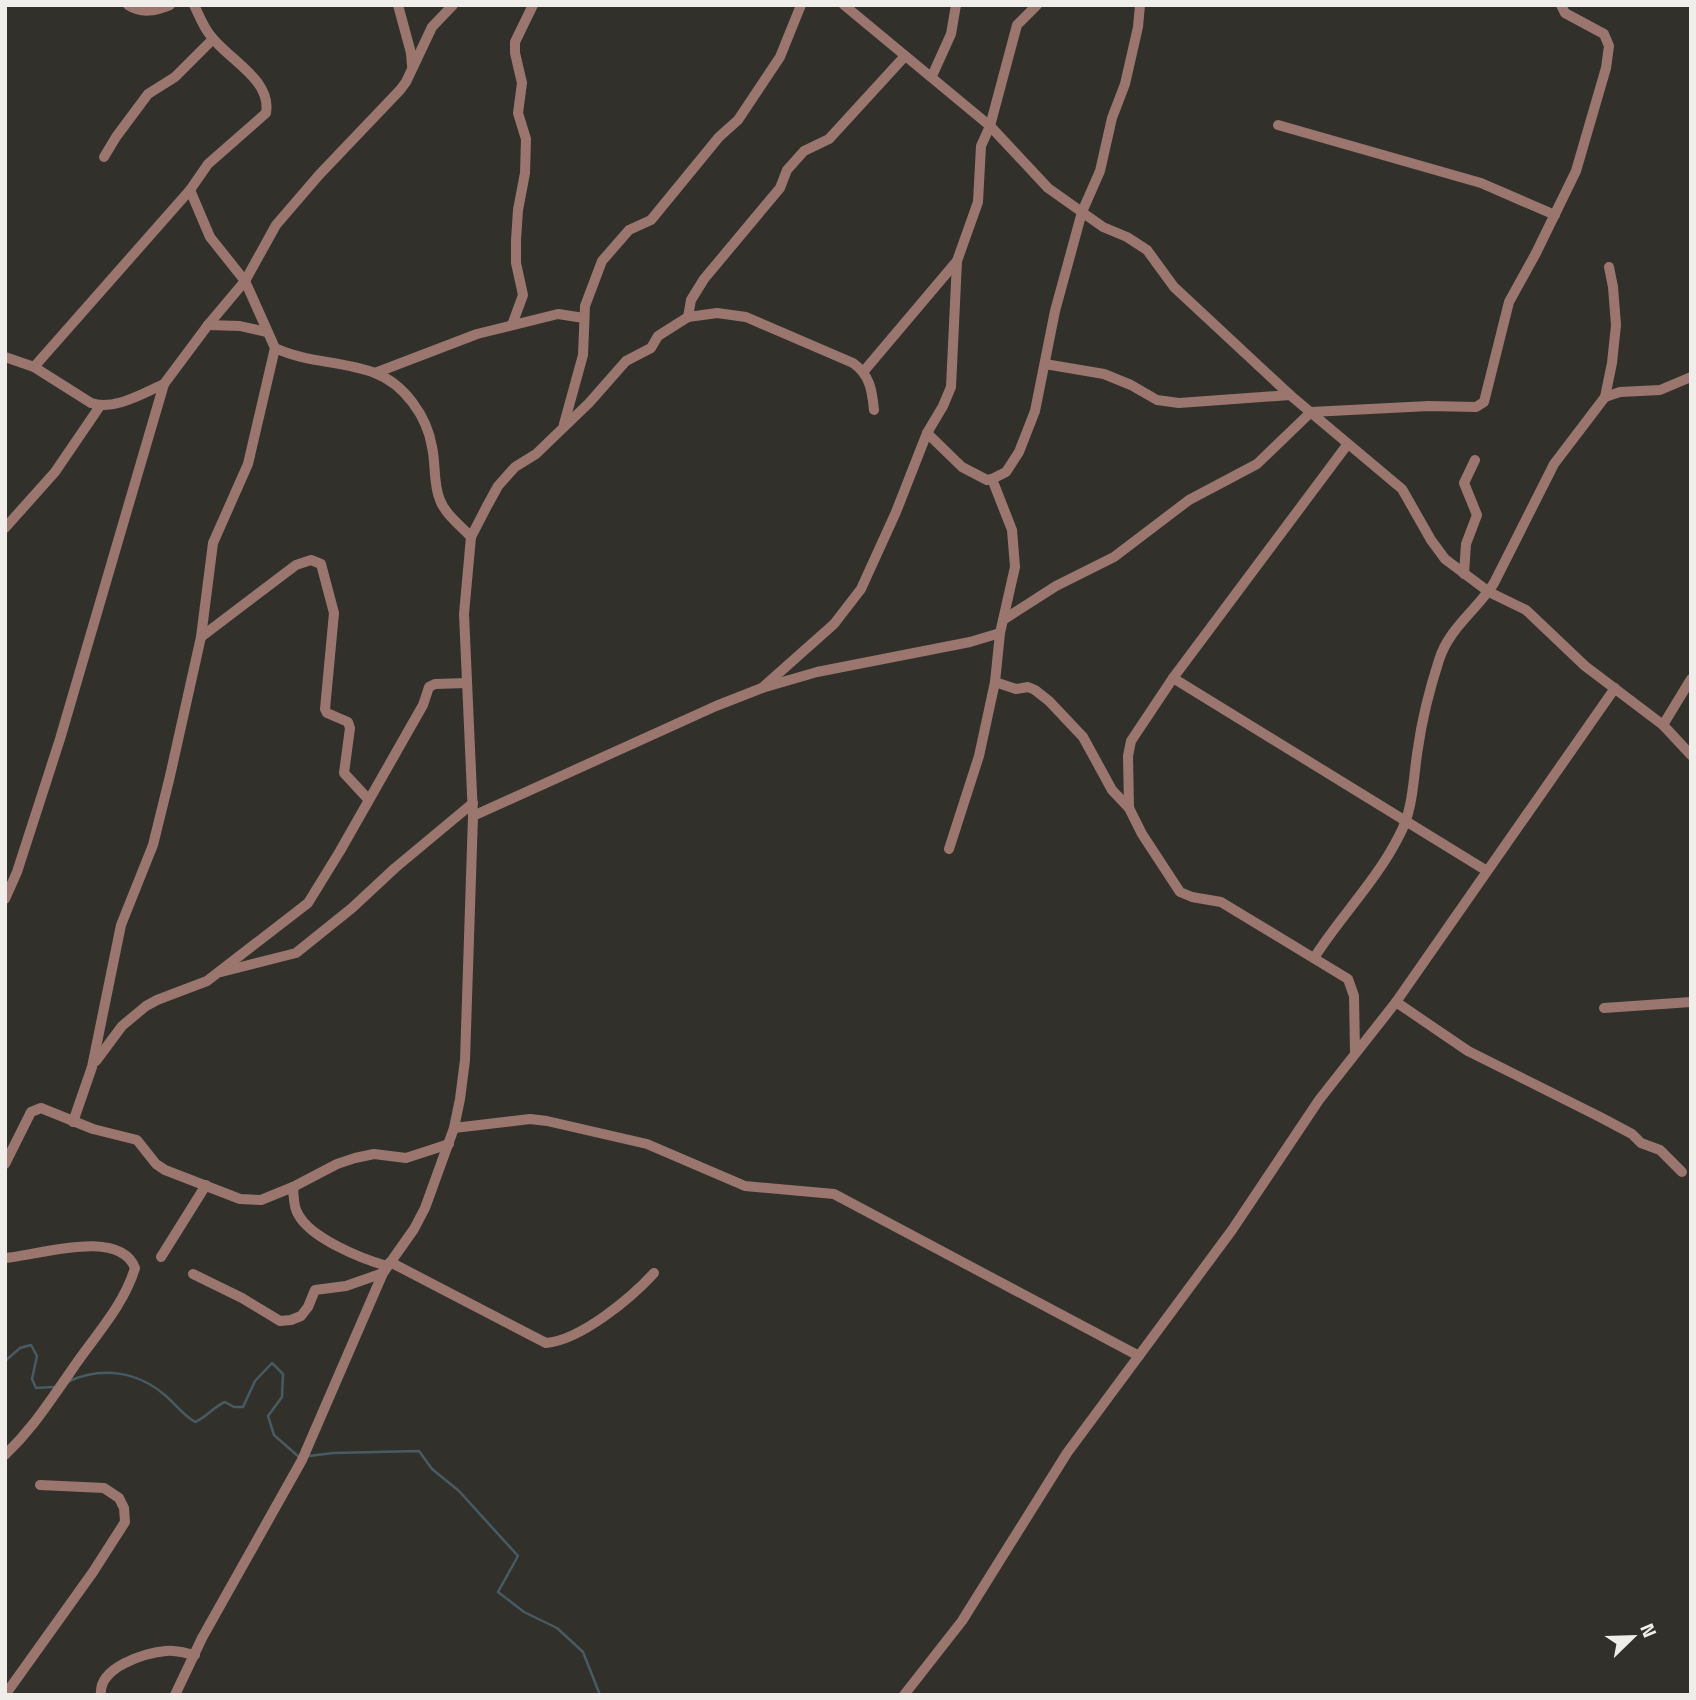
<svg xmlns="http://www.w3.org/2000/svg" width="1696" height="1700" viewBox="0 0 1696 1700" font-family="'Titillium Web',sans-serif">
  <rect width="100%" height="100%" fill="#32302b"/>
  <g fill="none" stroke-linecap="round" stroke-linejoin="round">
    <g stroke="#485a62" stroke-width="2.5">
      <path d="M5,1361L20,1348L31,1345L37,1356L32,1379L36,1388L54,1387"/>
      <path d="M67,1382C102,1366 137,1371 166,1396C176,1405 183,1415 195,1422C207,1417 213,1407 225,1402L234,1407H243L255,1381L272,1363L283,1374L282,1397L268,1416L274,1435L299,1457"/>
      <path d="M309,1456L333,1453L419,1451L432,1469L459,1491L518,1556L498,1592L524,1612L557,1628L583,1652L600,1695"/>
    </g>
    <g stroke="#9b766f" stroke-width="10">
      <path d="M128,5C142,14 155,11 170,5"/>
      <path d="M398,5L411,53L412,66"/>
      <path d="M844,5L990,126L1048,188L1103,227L1127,237L1147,250L1174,287L1290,395L1402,489L1431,540L1445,559L1489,592L1526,610L1585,666L1663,725L1691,755"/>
      <path d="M932,76L951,34L956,5"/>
      <path d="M1278,125L1481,183L1555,215"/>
      <path d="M104,157L116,137L148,94L175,77L213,39"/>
      <path d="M190,190L210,237L245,281L275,348C307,363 344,361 375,373C404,384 427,416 432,447C436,464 433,484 440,500C445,514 461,526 471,537"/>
      <path d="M688,317L691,300L704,279L780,188L787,170L804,151L829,139L905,56"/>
      <path d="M208,325L240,326L266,332"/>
      <path d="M512,325L523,295L516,263V240L518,210L525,173L526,139L518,113L522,83L515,53V42L533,5"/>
      <path d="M5,357L34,367L91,403C114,411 143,393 164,384"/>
      <path d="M1045,364L1104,374L1131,385L1157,400L1179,403L1290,395"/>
      <path d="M34,367L190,190L208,164L266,113C272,79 227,59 210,35C203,26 199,15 194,5"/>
      <path d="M864,371L957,261"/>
      <path d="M375,373L477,334L558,314L584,318"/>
      <path d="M1605,397L1620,392L1660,390L1691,377"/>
      <path d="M564,424L583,355L585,306L602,261L629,230L651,220L719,137L738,120L780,57L801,5"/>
      <path d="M927,433L962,467L987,480L992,479L1006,472L1019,452L1035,411L1055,311L1082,212L1100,171L1112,118L1125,84L1138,27L1140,5"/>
      <path d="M5,528L55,472L100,406"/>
      <path d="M1464,574L1466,544L1477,515L1464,483L1475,460"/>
      <path d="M1003,620L1056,586L1114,557L1189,500L1257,464L1311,412L1429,406L1476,407L1484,402L1509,302L1536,253L1576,171L1606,68L1609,46L1604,34L1565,13L1561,5"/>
      <path d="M201,637L296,565L311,560L321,564L334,613L325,709L327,713L348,722L350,728L344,773L368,799"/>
      <path d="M1173,678L1487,871"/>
      <path d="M995,682L1016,689L1028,687L1035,690L1049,701L1083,737L1112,790L1129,808L1142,834L1180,892L1192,897L1221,902L1348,979L1354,996L1355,1052"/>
      <path d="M762,688L834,624L861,589L896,512L927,433L943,406L951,387L957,261L978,202L981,146L990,126L1017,25L1037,5"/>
      <path d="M1663,725L1691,679"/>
      <path d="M1129,808L1128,756L1131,741L1173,678L1347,445"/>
      <path d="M473,816L716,706L762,688L817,672L970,642L1000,633"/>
      <path d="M949,849L979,756L995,682L1000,633L1015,567L1012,530L992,479"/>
      <path d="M5,899L17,872L60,739L164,384L208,325L245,281L276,225L319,175L400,90L406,82L432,27L453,5"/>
      <path d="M1314,958C1340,917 1377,880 1399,836C1414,809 1413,777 1418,748C1422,719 1430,688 1439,660C1449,628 1477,610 1494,583L1554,464L1605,397L1612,363L1616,325L1613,287L1609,267"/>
      <path d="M221,972L296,953L352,908L395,868L473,803"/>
      <path d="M1396,1002L1468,1051L1600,1117L1632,1134L1641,1143L1660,1150L1682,1172"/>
      <path d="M1604,1008L1691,1002"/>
      <path d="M96,1061L122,1026L146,1006L157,1000L207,981L308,903L340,851L423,705L429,687L435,684L467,683"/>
      <path d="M73,1122L92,1067L121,925L153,845L170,776L201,637L213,543L248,464L275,348"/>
      <path d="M454,1128L530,1119L547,1121L647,1144L745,1186L834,1194L1139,1356"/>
      <path d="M5,1164L31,1112L41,1108L93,1129L137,1140L156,1164L165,1170L240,1199L261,1200L293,1187L337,1164L355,1158L374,1154L406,1158L449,1144"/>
      <path d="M293,1187C294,1196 293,1206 298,1214C310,1238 362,1259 387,1266"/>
      <path d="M161,1257L206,1185"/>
      <path d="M5,1258C37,1256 119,1227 135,1268C123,1308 91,1340 69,1374C47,1405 33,1428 5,1455"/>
      <path d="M390,1262L546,1343C581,1340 631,1298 654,1273"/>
      <path d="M193,1274L242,1298L280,1321L291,1320L301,1316L308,1307L315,1290L346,1286L383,1273"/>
      <path d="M5,1695L93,1572L125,1522L124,1508L119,1498L104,1488L40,1485"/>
      <path d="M101,1695C98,1667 145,1653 166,1651C176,1650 185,1653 195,1655"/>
      <path d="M175,1695L202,1638L302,1460L383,1273L414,1229L425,1208L454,1128L460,1099L465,1060L473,816L464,614L471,537L487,506L498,486L515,467L536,454L589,403L626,361L651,348L658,336L688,317L717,313L746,317L853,363C870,375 872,390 874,410"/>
      <path d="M904,1695L962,1621L1067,1453L1232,1230L1319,1100L1396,1002L1615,688"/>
    </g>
  </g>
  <rect width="1696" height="1700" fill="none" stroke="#efeeea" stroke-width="14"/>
  <g transform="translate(1633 1637) rotate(67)" stroke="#32302b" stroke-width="5" paint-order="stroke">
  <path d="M0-5L12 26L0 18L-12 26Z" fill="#efeeea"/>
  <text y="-10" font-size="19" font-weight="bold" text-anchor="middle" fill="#efeeea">N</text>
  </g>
</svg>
